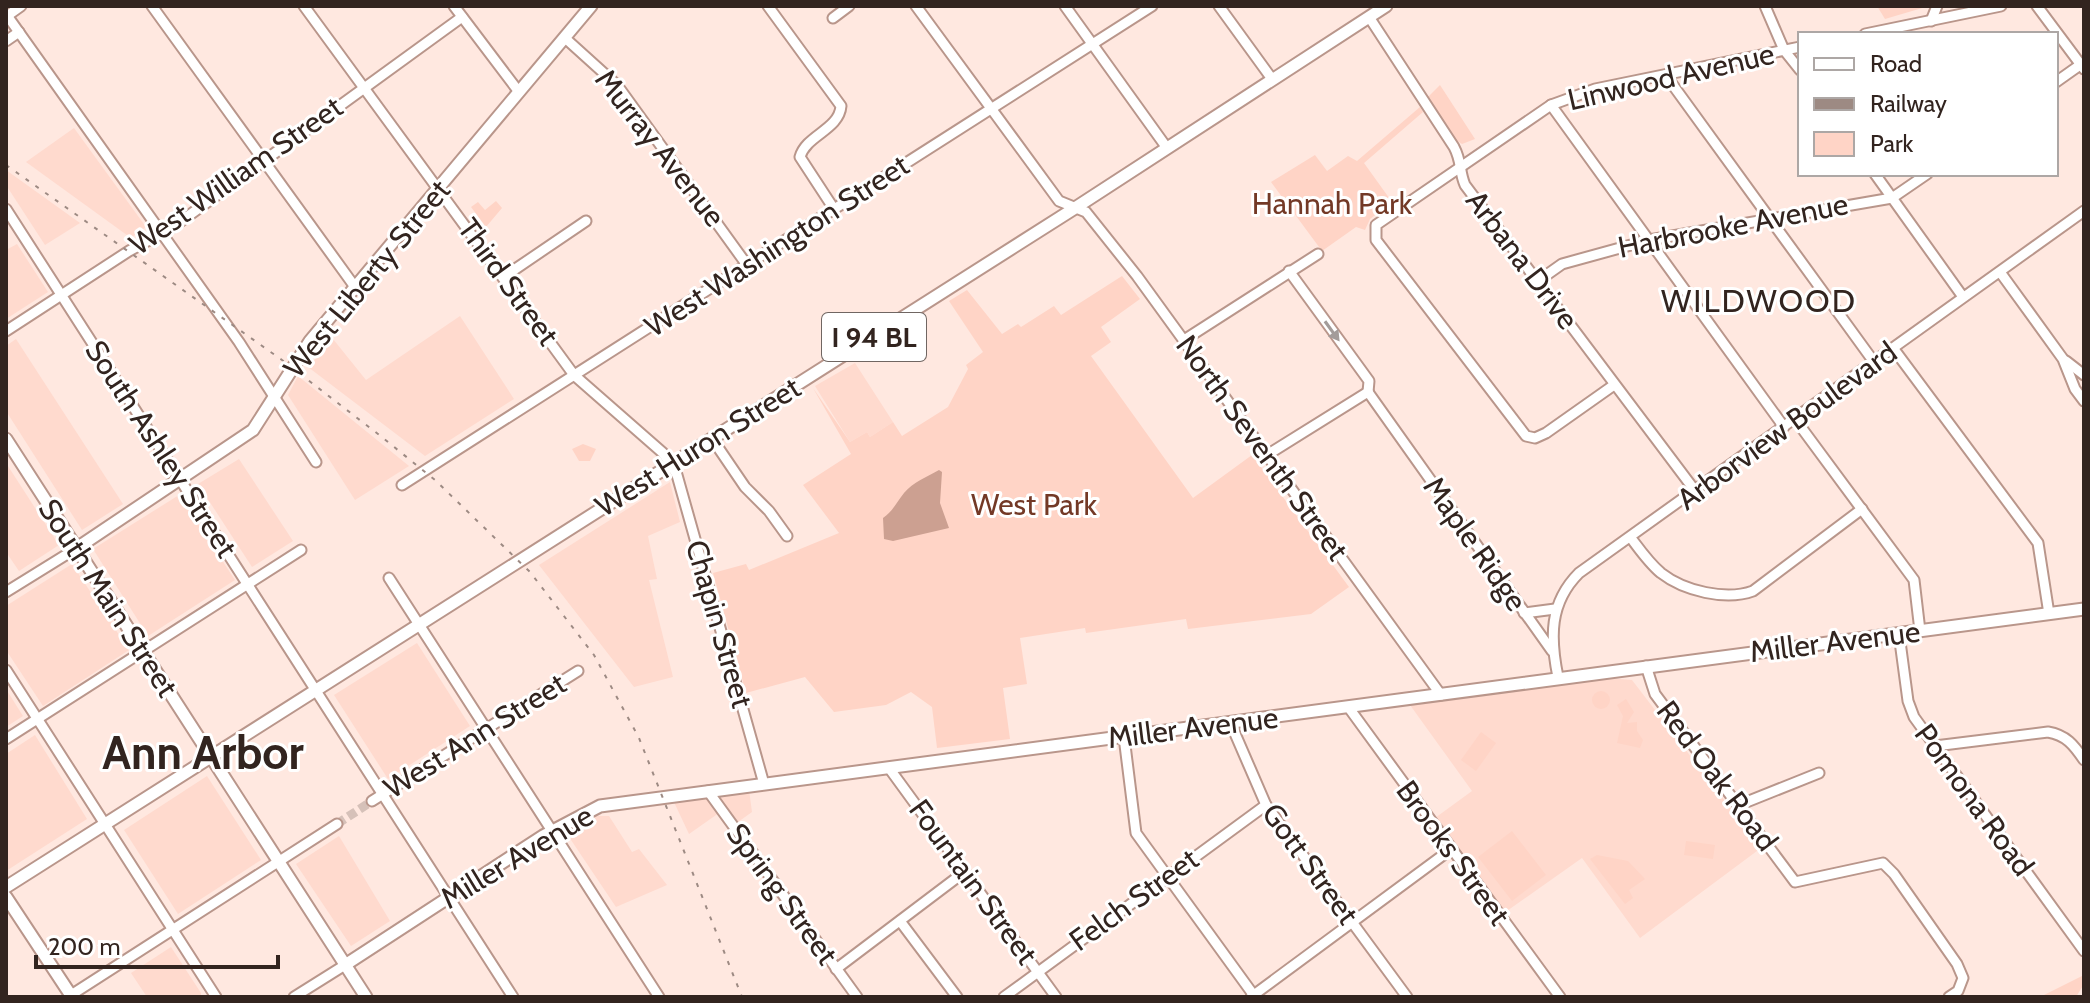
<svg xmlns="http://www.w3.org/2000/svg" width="2090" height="1003" viewBox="0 0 2090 1003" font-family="Cabin,sans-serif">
  <rect width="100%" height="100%" fill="#ffe8e0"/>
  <g fill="#ffdace">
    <path d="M74,128L146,227L131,238L26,162Z"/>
    <path d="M6,170L80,223L45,245L6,185Z"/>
    <path d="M17,244L48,292L6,319V250Z"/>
    <path d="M460,316L514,399L425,456L308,367L333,339L366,380Z"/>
    <path d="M16,339L123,504L82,530L6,411V346Z"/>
    <path d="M855,363L893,422L870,437L867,432L850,442L815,386Z"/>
    <path d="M298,376L409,466L355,500L288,395Z"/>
    <path d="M239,459L293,541L252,567L198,484Z"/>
    <path d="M6,463L59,545L19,571L6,552Z"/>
    <path d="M670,482L680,522L648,536L657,579L649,580L673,677L634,687L539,565Z"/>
    <path d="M179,495L235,580L148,636L93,549Z"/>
    <path d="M72,564L129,650L43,706L6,650V606Z"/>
    <path d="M417,643L470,726L388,779L334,695Z"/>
    <path d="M1608,678L1632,680L1761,848L1640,938L1582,858L1504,913L1435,818L1472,791L1410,705Z"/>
    <path d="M6,689L23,716L6,727Z"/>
    <path d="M35,735L87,819L6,871V754Z"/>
    <path d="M207,776L261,860L178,914L124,830Z"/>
    <path d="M749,790L752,812L738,822L726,808L689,834L673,800Z"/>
    <path d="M592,816H609L632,852L639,849L667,885L616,907L569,837L570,830Z"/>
    <path d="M339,836L390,921L351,946L296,864Z"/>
    <path d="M171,947L201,993V997H147L131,973Z"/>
  </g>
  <g fill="#ffd4c6">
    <path d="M1877,6H1929L1885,19Z"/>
    <path d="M1440,85L1475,139L1462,144L1454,139L1428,97Z"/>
    <path d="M1420,107L1423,112L1364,163L1392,202L1370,219L1365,230L1356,227L1322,251L1271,182L1315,155L1327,171L1348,156L1357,161Z"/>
    <path d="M496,201L502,208L486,227L471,207L478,202L485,210Z"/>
    <path d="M1122,276L1140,299L1101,327L1111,342L1091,356L1193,498L1252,455L1349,587L1311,614L1188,629L1186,619L1086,633L1085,628L1020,638L1027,684L1003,688L1010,739L937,748L932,707L911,692L886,705L834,712L805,677L746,693L713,573L746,564L749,570L839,533L803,485L851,454L813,388L850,442L867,432L870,437L893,422L902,436L948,407L968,369L966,365L983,352L949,301L967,290L1002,334L1018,324L1021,327L1054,306L1061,315Z"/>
    <path d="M583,444L596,449L590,461H579L572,449Z"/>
    <circle cx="1601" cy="700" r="9"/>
    <path d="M1626,699L1634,712L1627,723L1637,722V731L1643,740L1640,748L1617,743L1623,716L1617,705Z"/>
    <path d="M1481,732L1496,743L1476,771L1461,760Z"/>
    <path d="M1512,831L1546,875L1512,901L1478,857Z"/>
    <path d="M1686,841L1715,845L1713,859L1684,855Z"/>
    <path d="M1597,855L1628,861L1645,879L1629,890L1633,898L1625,904L1590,859Z"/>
    <path d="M2084,975V984L2076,997H2040Z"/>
  </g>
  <path fill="#cca091" d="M939,470L942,472L940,503L949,528L893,541L884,539L883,518C894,510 896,503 904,493C913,482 927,477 939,470Z"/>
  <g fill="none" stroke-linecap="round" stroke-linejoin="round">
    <path stroke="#d6c1b9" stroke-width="9" stroke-dasharray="9 4.5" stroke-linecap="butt" d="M337,824L372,801"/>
    <defs>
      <g id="minor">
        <path d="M152,6L355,287"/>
        <path d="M304,6L574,375L663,453L677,475L764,784"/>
        <path d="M454,6L519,92"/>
        <path d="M768,6L841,106C839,130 806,135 800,157L834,209"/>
        <path d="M916,6L1059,201L1086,212L1137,276L1441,695"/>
        <path d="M1065,6L1167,148"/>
        <path d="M1219,6L1272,79"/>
        <path d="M1765,6L1784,50L1800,70"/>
        <path d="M2037,6L2084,69"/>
        <path d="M6,14L239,342L316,462"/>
        <path d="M7,16L21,6"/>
        <path d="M1369,17L1454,147C1462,162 1459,171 1465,185L1696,492"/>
        <path d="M833,18L849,6"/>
        <path d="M1931,21L1937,6"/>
        <path d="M1865,34L2001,6"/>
        <path d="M565,38L617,85L747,265"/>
        <path d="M6,41L19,32"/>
        <path d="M1667,77L1874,362"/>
        <path d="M2056,82L2080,65"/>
        <path d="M1551,105L1784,427"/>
        <path d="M1875,174L1963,297"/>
        <path d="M6,209L513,997"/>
        <path d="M1289,271L1369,381L1368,392"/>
        <path d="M2000,272L2063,359L2075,389L2084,401"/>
        <path d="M505,276L586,221"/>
        <path d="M1538,281L1562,264L1649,240L1892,198L1927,174"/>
        <path d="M6,331L129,251L173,227L462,17"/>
        <path d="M1184,340L1318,254"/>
        <path d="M1893,348L2038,543L2049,614"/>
        <path d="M2066,361L2084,375"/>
        <path d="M1614,385L1546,433L1535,438L1526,436L1376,240V225L1551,105L1595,89L1800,47"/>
        <path d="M1368,392L1552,651"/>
        <path d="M1795,419L1914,580L1920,631"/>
        <path d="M713,440L745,487L769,511L787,536"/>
        <path d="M1267,455L1368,392"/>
        <path d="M402,485L1152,6"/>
        <path d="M1631,538C1640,550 1649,563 1661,573C1684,591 1726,601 1753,591L1862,509"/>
        <path d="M389,578L659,997"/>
        <path d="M6,592L77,548"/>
        <path d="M1524,613L1555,609"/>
        <path d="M1899,634L1908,701L1914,717L2084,951"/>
        <path d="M1646,666L1655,694L1795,882L1883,863L1894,874L1957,964L1963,978L1958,991L1949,997"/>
        <path d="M6,670L216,997"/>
        <path d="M1558,677C1550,638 1549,603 1579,573L2084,211"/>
        <path d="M1349,708L1560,997"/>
        <path d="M1230,722L1266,805L1407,997"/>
        <path d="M1124,737L1136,833L1255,997"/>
        <path d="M6,739L301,550"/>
        <path d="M1935,746L2048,732C2066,735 2074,745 2084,760"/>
        <path d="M889,768L1056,997"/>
        <path d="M708,791L857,997"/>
        <path d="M372,801L578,671"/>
        <path d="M1739,805L1819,773"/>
        <path d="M900,921L957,997"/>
        <path d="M836,969L963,873"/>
        <path d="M68,997L337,824"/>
        <path d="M294,997L345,965"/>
        <path d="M1004,997L1266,805"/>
        <path d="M1251,997L1450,850"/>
      </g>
      <g id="major">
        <path d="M6,439L366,997"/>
        <path d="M77,548L253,430L310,341L591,6"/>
        <path d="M6,887L1075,208L1386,6"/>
        <path d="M6,897L72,997"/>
        <path d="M345,965L543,836L600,806L2084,609"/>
      </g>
    </defs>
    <use href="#minor" stroke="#b9968b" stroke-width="13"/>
    <use href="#major" stroke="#b9968b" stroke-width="15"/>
    <use href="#minor" stroke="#fff" stroke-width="9"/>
    <use href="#major" stroke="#fff" stroke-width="11"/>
    <path stroke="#9d8a83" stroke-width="2" stroke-dasharray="4 8" stroke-linecap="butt" d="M6,165L282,360L378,434L435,480L530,572L594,655L639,738L742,997"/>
  </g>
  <defs><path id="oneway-solid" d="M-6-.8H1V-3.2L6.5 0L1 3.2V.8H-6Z" transform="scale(2)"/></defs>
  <use fill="#a39c9a" href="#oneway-solid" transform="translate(1332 331) rotate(54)"/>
  <g text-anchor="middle" stroke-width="6" stroke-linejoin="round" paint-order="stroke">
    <rect fill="#fff" stroke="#706662" stroke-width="2" x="822" y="313" width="104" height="48" rx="6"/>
    <g font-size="28" font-weight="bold" fill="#32241f">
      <text x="874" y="347">I 94 BL</text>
    </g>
    <g font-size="30" fill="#32241f" stroke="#fff">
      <text transform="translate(1671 77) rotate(-13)" y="10">Linwood Avenue</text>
      <text transform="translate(660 148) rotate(52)" y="10">Murray Avenue</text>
      <text transform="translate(236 176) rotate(-35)" y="10">West William Street</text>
      <text transform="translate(1733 226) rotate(-11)" y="10">Harbrooke Avenue</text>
      <text transform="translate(777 246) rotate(-33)" y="10">West Washington Street</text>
      <text transform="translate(1522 260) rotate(53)" y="10">Arbana Drive</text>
      <text transform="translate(367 279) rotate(-51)" y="10">West Liberty Street</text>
      <text transform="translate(508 282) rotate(54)" y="10">Third Street</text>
      <text transform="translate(1787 426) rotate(-36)" y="10">Arborview Boulevard</text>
      <text transform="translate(698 447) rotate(-32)" y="10">West Huron Street</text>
      <text transform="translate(1262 448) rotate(54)" y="10">North Seventh Street</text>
      <text transform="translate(161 449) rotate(57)" y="10">South Ashley Street</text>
      <text transform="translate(1475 544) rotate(55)" y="10">Maple Ridge</text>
      <text transform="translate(108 598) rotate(57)" y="10">South Main Street</text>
      <text transform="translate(719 624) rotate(74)" y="10">Chapin Street</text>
      <text transform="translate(1835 642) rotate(-7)" y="10">Miller Avenue</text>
      <text transform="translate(1193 728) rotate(-7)" y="10">Miller Avenue</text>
      <text transform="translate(475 736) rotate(-32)" y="10">West Ann Street</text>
      <text transform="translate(1717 776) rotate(53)" y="10">Red Oak Road</text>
      <text transform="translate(1974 800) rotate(54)" y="10">Pomona Road</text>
      <text transform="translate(1453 853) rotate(54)" y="10">Brooks Street</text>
      <text transform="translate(517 857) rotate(-31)" y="10">Miller Avenue</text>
      <text transform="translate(1310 864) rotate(54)" y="10">Gott Street</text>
      <text transform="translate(973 882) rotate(54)" y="10">Fountain Street</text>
      <text transform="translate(782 894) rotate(54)" y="10">Spring Street</text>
      <text transform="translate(1134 900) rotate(-36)" y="10">Felch Street</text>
    </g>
    <g font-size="30" fill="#733926" stroke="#fff">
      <text x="1332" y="214">Hannah Park</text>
      <text x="1034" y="515">West Park</text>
    </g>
    <g font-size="32" letter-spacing="2" fill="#32241f" stroke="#fff">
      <text x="1759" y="312">WILDWOOD</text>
    </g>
    <g font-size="46" font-weight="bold" fill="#32241f" stroke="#fff">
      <text x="203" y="769">Ann Arbor</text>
    </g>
  </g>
  <rect width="2090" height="1003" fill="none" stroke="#32241f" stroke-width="16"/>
  <rect x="1798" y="32" width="260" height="144" fill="#ffffff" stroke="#ada7a5" stroke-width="2"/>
  <rect x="1814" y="58" width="40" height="12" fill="#ffffff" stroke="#ada7a5" stroke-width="2"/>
  <text x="1870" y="72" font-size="24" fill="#32241f">Road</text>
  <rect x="1814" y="98" width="40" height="12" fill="#9d8a83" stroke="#ada7a5" stroke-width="2"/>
  <text x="1870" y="112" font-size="24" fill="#32241f">Railway</text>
  <rect x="1814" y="132" width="40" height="24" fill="#ffd4c6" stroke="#ada7a5" stroke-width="2"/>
  <text x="1870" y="152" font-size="24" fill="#32241f">Park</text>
  <path d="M36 955v12h242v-12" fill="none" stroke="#32241f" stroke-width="4"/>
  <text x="48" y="955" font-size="24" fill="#32241f" stroke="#ffffff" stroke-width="6" paint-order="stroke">200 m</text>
</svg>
